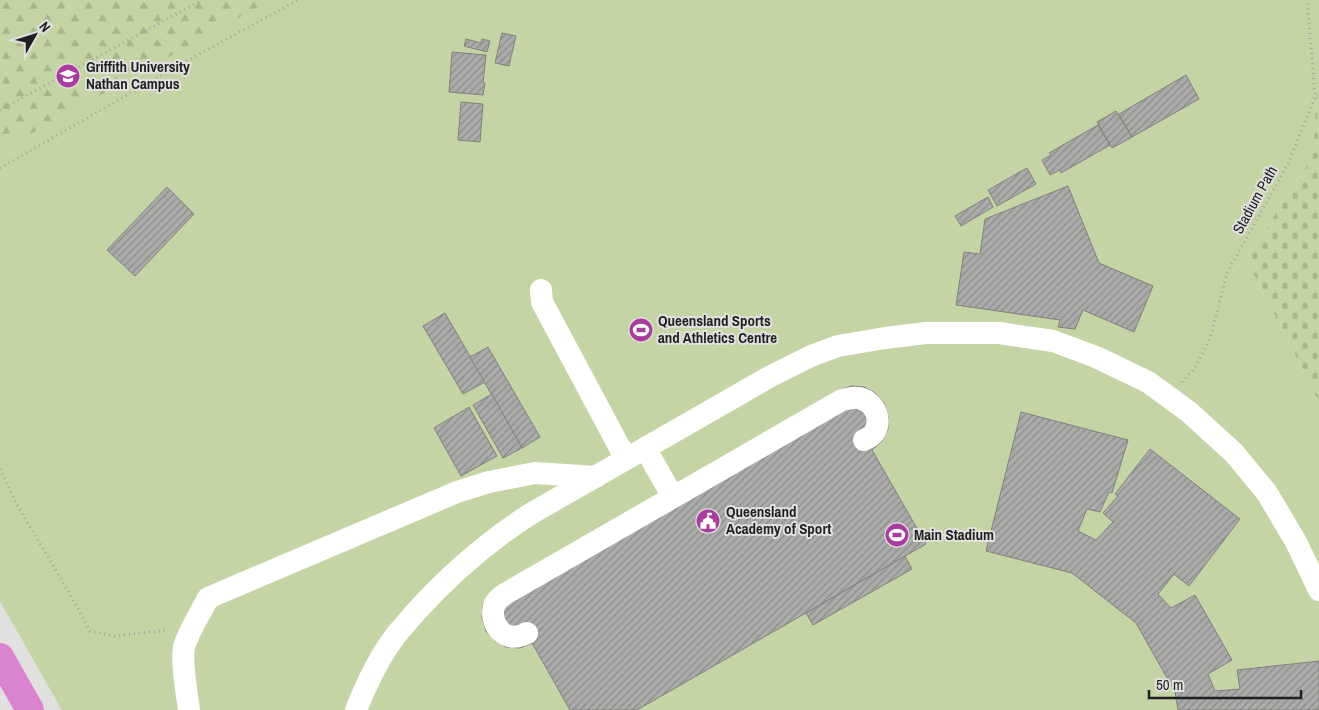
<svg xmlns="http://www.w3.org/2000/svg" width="1319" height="710" viewBox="0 0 1319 710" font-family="'Archivo Narrow',sans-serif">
  <defs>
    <pattern id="forest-firs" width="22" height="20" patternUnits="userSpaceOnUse" patternTransform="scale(1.25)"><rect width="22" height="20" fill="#c5d4a4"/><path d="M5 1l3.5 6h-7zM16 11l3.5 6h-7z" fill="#a9b68d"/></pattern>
    <pattern id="cemetery-stones" width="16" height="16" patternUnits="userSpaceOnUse" patternTransform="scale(1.25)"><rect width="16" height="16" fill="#c5d4a4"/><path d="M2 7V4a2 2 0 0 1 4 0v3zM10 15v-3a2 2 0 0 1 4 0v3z" fill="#a9b68d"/></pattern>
    <pattern id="building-hatch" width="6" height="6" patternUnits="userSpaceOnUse" patternTransform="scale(1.25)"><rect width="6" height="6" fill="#abaca9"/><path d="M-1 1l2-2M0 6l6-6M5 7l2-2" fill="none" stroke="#8b8c89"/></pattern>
  </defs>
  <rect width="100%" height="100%" fill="#e0e1de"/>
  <path fill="url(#forest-firs)" d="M0,0H411L62,710L0,601Z"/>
  <path fill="url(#cemetery-stones)" d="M1319,47V402L1246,259L1313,156Z"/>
  <path fill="#c5d4a4" d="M271,0H1319V47L1313,156L1246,259L1319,402V710H62L0,601V151Z"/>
  <g fill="url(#building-hatch)" stroke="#81827f">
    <path d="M502,33L516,36L509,66L495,63Z"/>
    <path d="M466,39L481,43L482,39L490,41L487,52L464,46Z"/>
    <path d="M452,52L486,55L483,83H485L483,95L449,92Z"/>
    <path d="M1186,75L1199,99L1132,137L1119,114Z"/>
    <path d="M461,102L483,104L480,142L458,140Z"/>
    <path d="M1116,111L1132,137L1112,148L1097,122Z"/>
    <path d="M1098,125L1110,145L1061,173L1060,170L1050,175L1042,160L1051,155L1049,153Z"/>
    <path d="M1027,168L1036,184L997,206L988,190Z"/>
    <path d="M1068,186L1099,263L1153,286L1134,332L1083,310L1075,329L1058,327L1060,320L956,305L964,252L980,254L985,219Z"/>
    <path d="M167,187L194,214L135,276L107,250Z"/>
    <path d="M988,197L993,207L961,226L955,216Z"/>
    <path d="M445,313L485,382L463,394L423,326Z"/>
    <path d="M488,347L540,437L522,448L470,357Z"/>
    <path d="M851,386L864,387L875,393L884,403L888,416V429L882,441L872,450L926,544L637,710H570L532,643L520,648L506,647L495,641L486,631L482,618L483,605L489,594L838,391Z"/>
    <path d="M492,394L522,448L503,458L473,405Z"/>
    <path d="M469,407L497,456L461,476L434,428Z"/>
    <path d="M1021,412L1128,440L1112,493L1109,492L1100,512L1087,509L1078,531L1096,540L1113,522L1103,513L1118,496L1115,494L1150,449L1240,519L1189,586L1174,574L1158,594L1171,608L1195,595L1232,660L1208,674L1215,691L1240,689L1237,670L1319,661V710H1178L1175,692L1136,623L1072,573L986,551Z"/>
    <path d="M905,556L912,569L813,625L806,613Z"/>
  </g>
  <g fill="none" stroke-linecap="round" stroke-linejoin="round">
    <g stroke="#a3a4a2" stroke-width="3" stroke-dasharray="1 4" stroke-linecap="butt">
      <path d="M0,110L202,0"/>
      <path d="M0,168L176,67L298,0"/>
      <path d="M1182,382L1194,369L1210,339L1227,273L1288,164L1315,97L1307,0"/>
      <path d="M0,469L16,503L64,584L90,631L115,636L168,630"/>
    </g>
    <g stroke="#fff" stroke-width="22">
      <path d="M541,290L542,302L620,448L630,457"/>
      <path d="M645,448L673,497"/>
      <path d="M527,633C524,634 522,636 519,636C500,641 487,618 496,602C498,599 502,596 505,594L842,400C848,399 853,397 858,398C874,400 883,419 874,433C872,436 868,438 864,440"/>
      <path d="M189,710C187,694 181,662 184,647C189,630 200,614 208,598L457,492L489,482L535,473L596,477"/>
      <path d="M356,710C366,685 377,661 393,639C399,630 407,623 413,615C448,576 488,541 532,513L771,376L811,356L838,346L885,338L926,333H999L1053,341L1096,357L1148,382L1189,412L1234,453L1267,493L1296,542L1319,590"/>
    </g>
    <path stroke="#da83cf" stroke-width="28" d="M0,657L30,710"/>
  </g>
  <defs>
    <symbol id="university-disc" viewBox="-11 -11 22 22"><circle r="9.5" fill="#a83d9e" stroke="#e0e1de"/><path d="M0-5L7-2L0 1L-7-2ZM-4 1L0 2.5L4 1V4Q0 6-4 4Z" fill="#fff"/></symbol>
    <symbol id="stadium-disc" viewBox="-11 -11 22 22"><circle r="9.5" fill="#a83d9e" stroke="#e0e1de"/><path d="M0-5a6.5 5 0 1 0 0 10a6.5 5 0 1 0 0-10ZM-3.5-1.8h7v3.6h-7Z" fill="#fff"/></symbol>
    <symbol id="civic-disc" viewBox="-11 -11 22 22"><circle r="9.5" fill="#a83d9e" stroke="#e0e1de"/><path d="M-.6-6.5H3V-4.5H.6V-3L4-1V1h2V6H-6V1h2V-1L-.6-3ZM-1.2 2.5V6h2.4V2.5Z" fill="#fff"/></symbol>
  </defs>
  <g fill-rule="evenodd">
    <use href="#university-disc" x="54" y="62" width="28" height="28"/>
    <use href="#stadium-disc" x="627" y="316" width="28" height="28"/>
    <use href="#civic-disc" x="694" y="507" width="28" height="28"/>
    <use href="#stadium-disc" x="883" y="521" width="28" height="28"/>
  </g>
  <g text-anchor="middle" stroke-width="4" stroke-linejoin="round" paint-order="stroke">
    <g font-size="15" font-weight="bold" fill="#1f201f" stroke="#e0e1de" text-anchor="start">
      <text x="86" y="72">Griffith University<tspan x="86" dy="17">Nathan Campus</tspan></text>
      <text x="658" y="326">Queensland Sports<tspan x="658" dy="17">and Athletics Centre</tspan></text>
      <text x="726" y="517">Queensland<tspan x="726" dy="17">Academy of Sport</tspan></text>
      <text x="914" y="540">Main Stadium</text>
    </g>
    <g font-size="15" fill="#1f201f" stroke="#e0e1de">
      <text transform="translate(1255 200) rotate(-61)" y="5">Stadium Path</text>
    </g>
  </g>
  <g transform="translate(35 35) rotate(51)" stroke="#e0e1de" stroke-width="4" paint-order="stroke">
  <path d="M0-4L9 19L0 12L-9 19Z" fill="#1f201f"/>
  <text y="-8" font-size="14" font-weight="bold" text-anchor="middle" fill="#1f201f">N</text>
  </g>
  <path d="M1149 690v8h152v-8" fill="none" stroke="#1f201f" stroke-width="2.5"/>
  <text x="1156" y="690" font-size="15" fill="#1f201f" stroke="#e0e1de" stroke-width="4" paint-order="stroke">50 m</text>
</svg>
